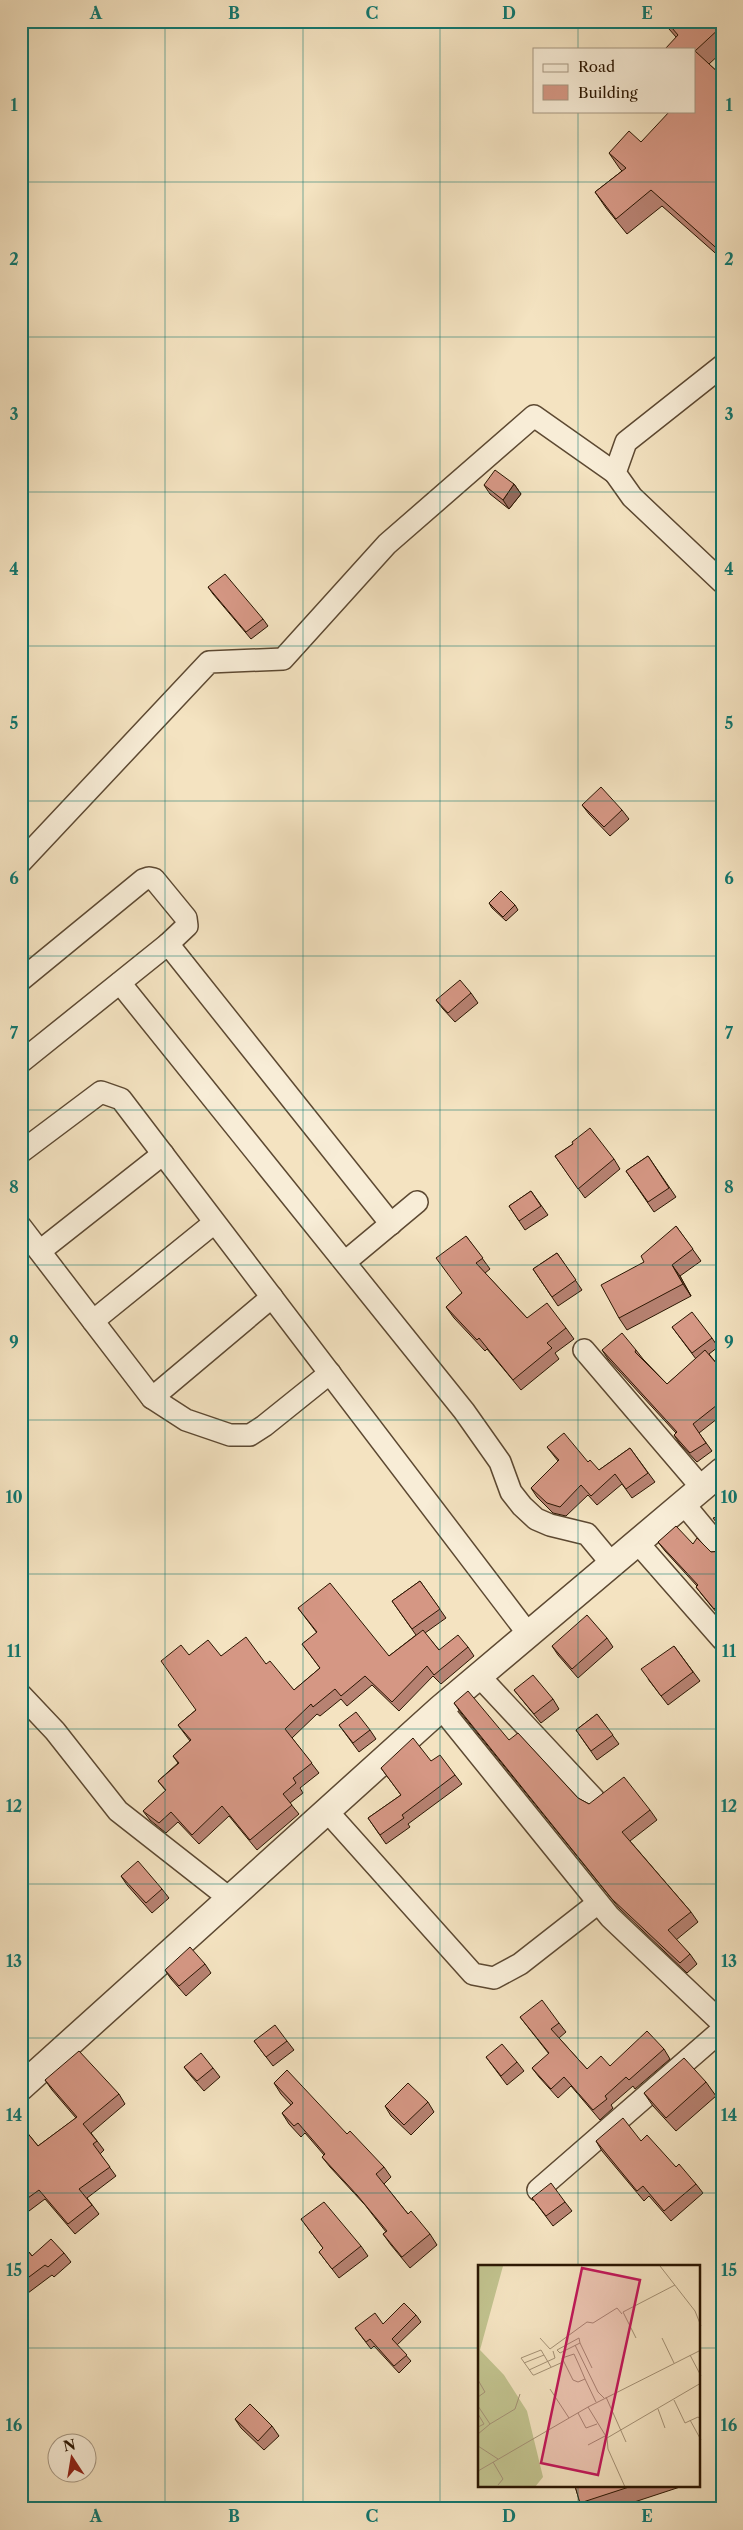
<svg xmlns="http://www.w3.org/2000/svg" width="743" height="2530" viewBox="0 0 743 2530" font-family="'Libre Caslon Text',serif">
  <rect width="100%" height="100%" fill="#f4e3c1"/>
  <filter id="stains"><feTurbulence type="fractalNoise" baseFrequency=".004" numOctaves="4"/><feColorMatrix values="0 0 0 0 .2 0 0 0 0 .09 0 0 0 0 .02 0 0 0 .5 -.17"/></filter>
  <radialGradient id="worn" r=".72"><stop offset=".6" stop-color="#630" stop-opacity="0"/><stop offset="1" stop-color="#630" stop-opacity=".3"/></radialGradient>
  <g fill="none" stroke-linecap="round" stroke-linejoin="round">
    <defs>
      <g id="minor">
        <path d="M722,366L626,442L615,473L632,497L722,582"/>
        <path d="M21,862L209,662L283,659L387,544L534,416L615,473"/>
        <path d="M21,980L143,880L149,878L154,879L186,918L187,926L168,944"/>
        <path d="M120,983L464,1411L500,1462L511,1492L522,1506L536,1519L550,1525L587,1534L612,1564"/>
        <path d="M21,1062L168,944L391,1224"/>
        <path d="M21,1152L101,1092L121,1099L529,1635"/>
        <path d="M21,1227L152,1398L186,1420L230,1435H250L264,1426L330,1373"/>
        <path d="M40,1251L163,1154"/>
        <path d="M345,1262L417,1202"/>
        <path d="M93,1321L214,1223"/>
        <path d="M584,1350L702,1488"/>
        <path d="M152,1398L272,1297"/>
        <path d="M683,1503L722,1550"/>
        <path d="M637,1542L722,1639"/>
        <path d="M480,1677L594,1799"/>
        <path d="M21,1695L55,1731L118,1811L229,1898"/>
        <path d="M441,1708L610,1917L722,2023"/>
        <path d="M327,1811L473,1974L494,1978L520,1964L598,1903"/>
        <path d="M538,2190L722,2030"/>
      </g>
      <path id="tertiary" d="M21,2087L441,1708L722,1471"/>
    </defs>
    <use href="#minor" stroke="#5d4932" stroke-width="24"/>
    <use href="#tertiary" stroke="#5d4932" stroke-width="29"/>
    <use href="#minor" stroke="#f8edd7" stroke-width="21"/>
    <use href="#tertiary" stroke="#f8edd7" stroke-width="26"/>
  </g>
  <g fill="#b78272" stroke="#2b1602">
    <path d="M662,21H722V52L709,64L722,76V259L662,206L627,234L606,208L595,192L622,171L620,169L609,153L641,142L694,111L676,37Z"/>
    <path d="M514,484L521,494L509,509L490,494L484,485Z"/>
    <path d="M208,587L263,619L268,626L251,639L213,594Z"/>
    <path d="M582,805L622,810L629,819L610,836L589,814Z"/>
    <path d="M489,903L515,905L518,910L506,921L492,908Z"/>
    <path d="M471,993L478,1003L455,1022L443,1009L436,1000Z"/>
    <path d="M573,1144L614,1159L620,1169L585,1198L555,1156Z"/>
    <path d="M648,1156L676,1197L654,1212L626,1171Z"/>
    <path d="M531,1191L548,1215L525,1230L509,1206Z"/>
    <path d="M676,1226L701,1261L680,1276L691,1296L627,1330L619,1318L644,1262Z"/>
    <path d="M466,1236L490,1269L485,1273L527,1318L566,1328L574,1339L555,1353L559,1359L521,1390L487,1349L485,1351L454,1318L446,1307L462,1293Z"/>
    <path d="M557,1253L582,1290L558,1306L533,1269Z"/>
    <path d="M672,1327L712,1338L718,1347L709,1354L722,1370V1415L699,1433L712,1451L697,1462L680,1444L674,1435L676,1433L608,1359L602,1350H636L643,1359L667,1384L696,1359Z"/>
    <path d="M547,1447L588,1462L599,1470L630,1448L655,1482L632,1498L622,1484L597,1505L588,1495L566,1516L553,1513L537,1497L531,1488L558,1461Z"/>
    <path d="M658,1542L693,1544L711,1552L722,1551V1618H721L703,1596L696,1587L697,1586L665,1551Z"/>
    <path d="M420,1581L446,1618L425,1633L439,1650L468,1647L474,1656L441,1684L433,1676L399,1711L372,1685L347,1706L341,1699L320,1716L317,1714L292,1738L319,1773L300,1788L303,1793L290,1803L299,1814L257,1850L229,1816L199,1844L178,1822L166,1833L150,1820L143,1811L166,1791L158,1781L178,1763L173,1756L190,1741L178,1725L196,1710L189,1655L221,1656L266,1664L294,1690L320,1668L302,1644L317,1633L298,1608L389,1656L416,1635L392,1601Z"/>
    <path d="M607,1638L613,1647L578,1678L558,1655L552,1646Z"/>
    <path d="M674,1646L700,1681L668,1705L648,1679Z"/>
    <path d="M514,1690L553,1699L559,1709L541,1723Z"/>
    <path d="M454,1703L509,1740L578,1798L589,1804L650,1810L657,1820L630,1841L691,1912L698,1922L676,1940L690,1954L697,1964L687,1973L619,1908L461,1713Z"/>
    <path d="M597,1714L619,1744L597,1760L576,1730Z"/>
    <path d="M339,1725L370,1730L376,1739L359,1752Z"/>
    <path d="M431,1761L455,1775L462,1784L408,1824L410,1827L386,1844L368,1818L401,1795L381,1768Z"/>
    <path d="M121,1876L162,1889L169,1898L152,1913L127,1885Z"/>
    <path d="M205,1964L211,1973L186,1996L171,1979L165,1970Z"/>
    <path d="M520,2017L559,2023L566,2032L559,2038L587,2069L610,2066L664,2049L670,2059L635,2089L633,2086L611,2105L613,2108L600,2120L571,2086L558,2098L539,2077L532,2068L549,2054Z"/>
    <path d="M254,2041H287L294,2050L273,2066Z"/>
    <path d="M486,2057L517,2062L524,2071L507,2085Z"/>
    <path d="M184,2067L213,2068L220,2077L204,2091L191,2076Z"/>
    <path d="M45,2080L119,2094L125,2104L91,2133L104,2150L100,2154L116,2176L87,2198L99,2214L75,2234L45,2199L21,2217V2125L38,2146L76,2118L52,2090Z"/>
    <path d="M706,2082L716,2096L676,2131L653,2106L644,2093Z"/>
    <path d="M274,2083L347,2134L384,2167L391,2177L384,2184L408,2214L430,2234L437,2245L410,2268L391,2245L383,2234L386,2232L365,2205L330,2167L322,2157L324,2155L305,2133L301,2137L289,2124L282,2113L291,2105L281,2094Z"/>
    <path d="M428,2102L434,2112L411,2135L391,2116L385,2106Z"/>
    <path d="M596,2141H641L676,2167L696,2184L703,2193L671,2221L649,2196L644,2201L602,2151Z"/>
    <path d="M532,2198L565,2202L572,2211L553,2226Z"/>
    <path d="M301,2219L361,2246L368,2256L339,2278L319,2252L323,2248Z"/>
    <path d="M21,2242L32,2256L64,2253L71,2262L54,2277L52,2275L28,2293L21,2284Z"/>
    <path d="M416,2315L421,2322L397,2345L411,2361L399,2373L374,2346L371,2349L355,2328L383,2324Z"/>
    <path d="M235,2419L272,2426L279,2436L264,2450L241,2428Z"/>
    <path d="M575,2486H683L613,2509H585L580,2503Z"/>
  </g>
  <g fill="#956a5c" stroke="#2b1602">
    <path d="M514,484L521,494L509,509L503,500Z"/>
    <path d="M672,1265L680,1276L691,1296L683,1284Z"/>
  </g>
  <g fill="#d59784" stroke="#2b1602">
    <path d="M666,21H722V26L695,51L722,76V253L651,190L616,219L595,192L626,168L609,153L629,131L641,142L670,111H694V49H665L678,35Z"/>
    <path d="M495,470L514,484L503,500L484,485Z"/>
    <path d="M225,574L263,619L246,632L208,587Z"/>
    <path d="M601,787L622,810L604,827L582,805Z"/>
    <path d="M501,891L515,905L503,917L489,903Z"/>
    <path d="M460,980L471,993L448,1013L436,1000Z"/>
    <path d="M590,1128L614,1159L578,1189L555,1156L573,1144L572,1142Z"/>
    <path d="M648,1156L669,1188L648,1202L626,1171Z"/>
    <path d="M531,1191L541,1206L519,1221L509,1206Z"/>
    <path d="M676,1226L693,1249L672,1265L683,1284L619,1318L601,1285L644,1262L641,1256Z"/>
    <path d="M466,1236L483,1258L476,1263L527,1318L547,1303L566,1328L547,1343L552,1348L513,1380L479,1338L477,1340L446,1307L462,1293L436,1258Z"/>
    <path d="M557,1253L576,1280L552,1297L533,1269Z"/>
    <path d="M692,1312L712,1338L692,1353L672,1327Z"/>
    <path d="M622,1333L636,1350L635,1352L667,1384L705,1350L722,1370V1397L715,1403L717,1405L693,1424L706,1443L690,1453L674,1435L677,1432L602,1350Z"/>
    <path d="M564,1433L588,1462L590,1460L599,1470L630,1448L648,1473L626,1489L615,1474L591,1496L581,1485L560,1507L547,1503L531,1488L559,1460L547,1447Z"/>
    <path d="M722,1510V1530L713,1518L717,1517Z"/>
    <path d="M676,1526L693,1544L697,1538L711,1552L722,1551V1603L714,1609L696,1587L698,1585L658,1542Z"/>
    <path d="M420,1581L440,1609L412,1629L392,1601Z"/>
    <path d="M330,1583L389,1656L423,1630L439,1650L458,1635L468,1647L434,1675L427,1666L392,1702L365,1676L341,1696L335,1689L313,1707L311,1704L285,1729L312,1763L293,1778L296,1783L283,1794L292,1805L250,1840L222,1806L192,1835L171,1812L159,1823L143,1811L166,1790L158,1781L179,1763L173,1756L191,1740L178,1725L196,1710L161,1661L181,1645L189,1655L208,1640L221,1656L246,1637L266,1664L270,1661L294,1690L320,1668L302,1644L317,1632L298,1608Z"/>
    <path d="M587,1615L607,1638L572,1669L552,1646Z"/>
    <path d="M674,1646L693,1672L661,1696L641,1669Z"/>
    <path d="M533,1675L553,1699L534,1714L514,1690Z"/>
    <path d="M468,1691L509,1740L518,1733L578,1798L589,1804L624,1777L650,1810L622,1832L691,1912L668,1930L690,1954L680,1963L612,1899L454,1703Z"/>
    <path d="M356,1712L370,1730L353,1743L339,1725Z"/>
    <path d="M597,1714L613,1735L591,1751L576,1730Z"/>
    <path d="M413,1738L431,1761L440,1755L455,1775L402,1815L404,1818L380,1835L368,1818L401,1795L381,1768Z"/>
    <path d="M138,1861L162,1889L146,1903L121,1876Z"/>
    <path d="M190,1947L205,1964L179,1986L165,1970Z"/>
    <path d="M542,2000L559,2023L551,2029L587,2069L601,2056L610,2066L647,2031L664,2049L629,2080L626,2077L605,2096L607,2099L593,2110L564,2077L551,2089L532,2068L549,2053L520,2017Z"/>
    <path d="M275,2025L287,2041L266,2057L254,2041Z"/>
    <path d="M502,2044L517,2062L501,2076L486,2057Z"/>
    <path d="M79,2051L119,2094L83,2124L97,2141L93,2144L110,2167L79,2189L92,2205L68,2224L39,2190L21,2203V2125L38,2146L77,2117L45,2080Z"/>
    <path d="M201,2053L213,2068L197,2081L184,2067Z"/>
    <path d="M684,2058L706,2082L666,2118L644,2093Z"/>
    <path d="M287,2070L347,2134L350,2131L384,2167L376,2174L408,2214L411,2211L430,2234L402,2257L383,2234L387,2231L357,2195L322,2157L325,2154L298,2123L294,2126L282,2113L293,2103L274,2083Z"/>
    <path d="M408,2083L428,2102L404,2125L385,2106Z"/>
    <path d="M623,2118L641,2141L647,2135L676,2167L679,2164L696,2184L664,2211L643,2186L637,2191L596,2141Z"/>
    <path d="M551,2183L565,2202L546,2216L532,2198Z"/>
    <path d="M324,2202L361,2246L332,2269L319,2252L323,2248L301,2219Z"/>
    <path d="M51,2239L64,2253L48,2267L45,2265L21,2283V2242L32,2256Z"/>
    <path d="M404,2303L416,2315L392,2339L407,2355L394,2366L370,2339L366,2342L355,2328L375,2313L383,2324Z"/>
    <path d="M250,2404L272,2426L258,2441L235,2419Z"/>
    <path d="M575,2486H632L580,2503Z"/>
  </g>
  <path fill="none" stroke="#0f766e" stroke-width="1" stroke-opacity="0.55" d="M165,21V2509M303,21V2509M440,21V2509M578,21V49M578,111V2266M21,182H722M21,337H722M21,492H722M21,646H722M21,801H722M21,956H722M21,1110H722M21,1265H722M21,1420H722M21,1574H722M21,1729H722M21,1884H722M21,2038H722M21,2193H722M21,2348H479M699,2348H722M578,2486V2509"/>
  <g transform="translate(478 2265)">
    <rect width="222" height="222" fill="#f4e3c1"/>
    <path d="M0,1H25L2,85L26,110L49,146L65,212L57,222H0Z" fill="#c1c28e"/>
    <path fill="none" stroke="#a49175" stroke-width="1" d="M182,1L217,46L223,61M62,73L72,84L109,57L115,58L139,43L144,49M158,73L145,47L197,20M184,73L196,98M102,78L101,73L79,85L82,88L102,78L114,103M97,80L120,127L126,133M212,90L223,111M46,98L66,90M73,102L63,85L43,93L55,110H56L85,97M51,105L77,93L75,86M107,114L100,117L95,115L84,93L96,89L101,100L107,114L117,135L118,137M0,115L7,127L0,132M72,124L91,153M128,132L148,177M196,135L207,158L220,152L223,154M0,141L12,159L0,169M110,142L129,173L223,118M180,144L187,163M100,148L108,163L119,159M0,149L6,159L0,162M212,155L223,175M12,159L37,144L42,129M129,173L130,184L147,222M110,180L127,171M0,181L20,194M15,197L25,214L20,220M0,206L110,142L223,85"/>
    <path fill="#c2185b" fill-opacity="0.15" stroke="#c2185b" stroke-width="2.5" d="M104,3L162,15L120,210L63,198Z"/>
    <rect width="222" height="222" fill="none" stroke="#2b1602" stroke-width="2.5"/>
  </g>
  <rect width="743" height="2530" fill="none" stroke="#f4e3c1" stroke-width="55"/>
  <rect x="533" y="48" width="162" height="65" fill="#f8edd7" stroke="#a69782"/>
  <rect x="543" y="64" width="25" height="8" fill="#f8edd7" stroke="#a69782"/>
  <text x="578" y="72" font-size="15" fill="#2b1602">Road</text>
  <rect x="543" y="85" width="25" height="15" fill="#d59784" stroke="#a69782"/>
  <text x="578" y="98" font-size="15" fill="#2b1602">Building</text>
  <g transform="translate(72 2458) rotate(348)"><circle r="24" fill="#f8edd7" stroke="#a69782"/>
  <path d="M0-4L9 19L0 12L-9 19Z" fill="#8f2418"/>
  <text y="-8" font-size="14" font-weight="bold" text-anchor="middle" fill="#2b1602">N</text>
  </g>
  <rect x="28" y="28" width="688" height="2474" fill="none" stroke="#0f766e" stroke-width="2"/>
  <g font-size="16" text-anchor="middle" font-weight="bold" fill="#0f766e">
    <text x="96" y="19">A</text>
    <text x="234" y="19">B</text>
    <text x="372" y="19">C</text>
    <text x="509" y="19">D</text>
    <text x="647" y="19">E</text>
    <text x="14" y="111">1</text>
    <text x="729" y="111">1</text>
    <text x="14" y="265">2</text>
    <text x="729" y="265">2</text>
    <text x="14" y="420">3</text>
    <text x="729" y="420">3</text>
    <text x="14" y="575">4</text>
    <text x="729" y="575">4</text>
    <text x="14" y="729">5</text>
    <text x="729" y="729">5</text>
    <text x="14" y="884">6</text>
    <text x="729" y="884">6</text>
    <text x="14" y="1039">7</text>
    <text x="729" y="1039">7</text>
    <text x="14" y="1193">8</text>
    <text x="729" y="1193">8</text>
    <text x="14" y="1348">9</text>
    <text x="729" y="1348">9</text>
    <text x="14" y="1503">10</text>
    <text x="729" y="1503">10</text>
    <text x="14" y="1657">11</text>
    <text x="729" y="1657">11</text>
    <text x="14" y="1812">12</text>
    <text x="729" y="1812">12</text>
    <text x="14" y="1967">13</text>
    <text x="729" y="1967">13</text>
    <text x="14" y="2121">14</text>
    <text x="729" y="2121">14</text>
    <text x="14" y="2276">15</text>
    <text x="729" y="2276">15</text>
    <text x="14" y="2431">16</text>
    <text x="729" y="2431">16</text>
    <text x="96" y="2522">A</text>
    <text x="234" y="2522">B</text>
    <text x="372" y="2522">C</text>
    <text x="509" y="2522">D</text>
    <text x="647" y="2522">E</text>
  </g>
  <rect width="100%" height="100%" filter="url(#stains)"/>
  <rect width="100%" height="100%" fill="url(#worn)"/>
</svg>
